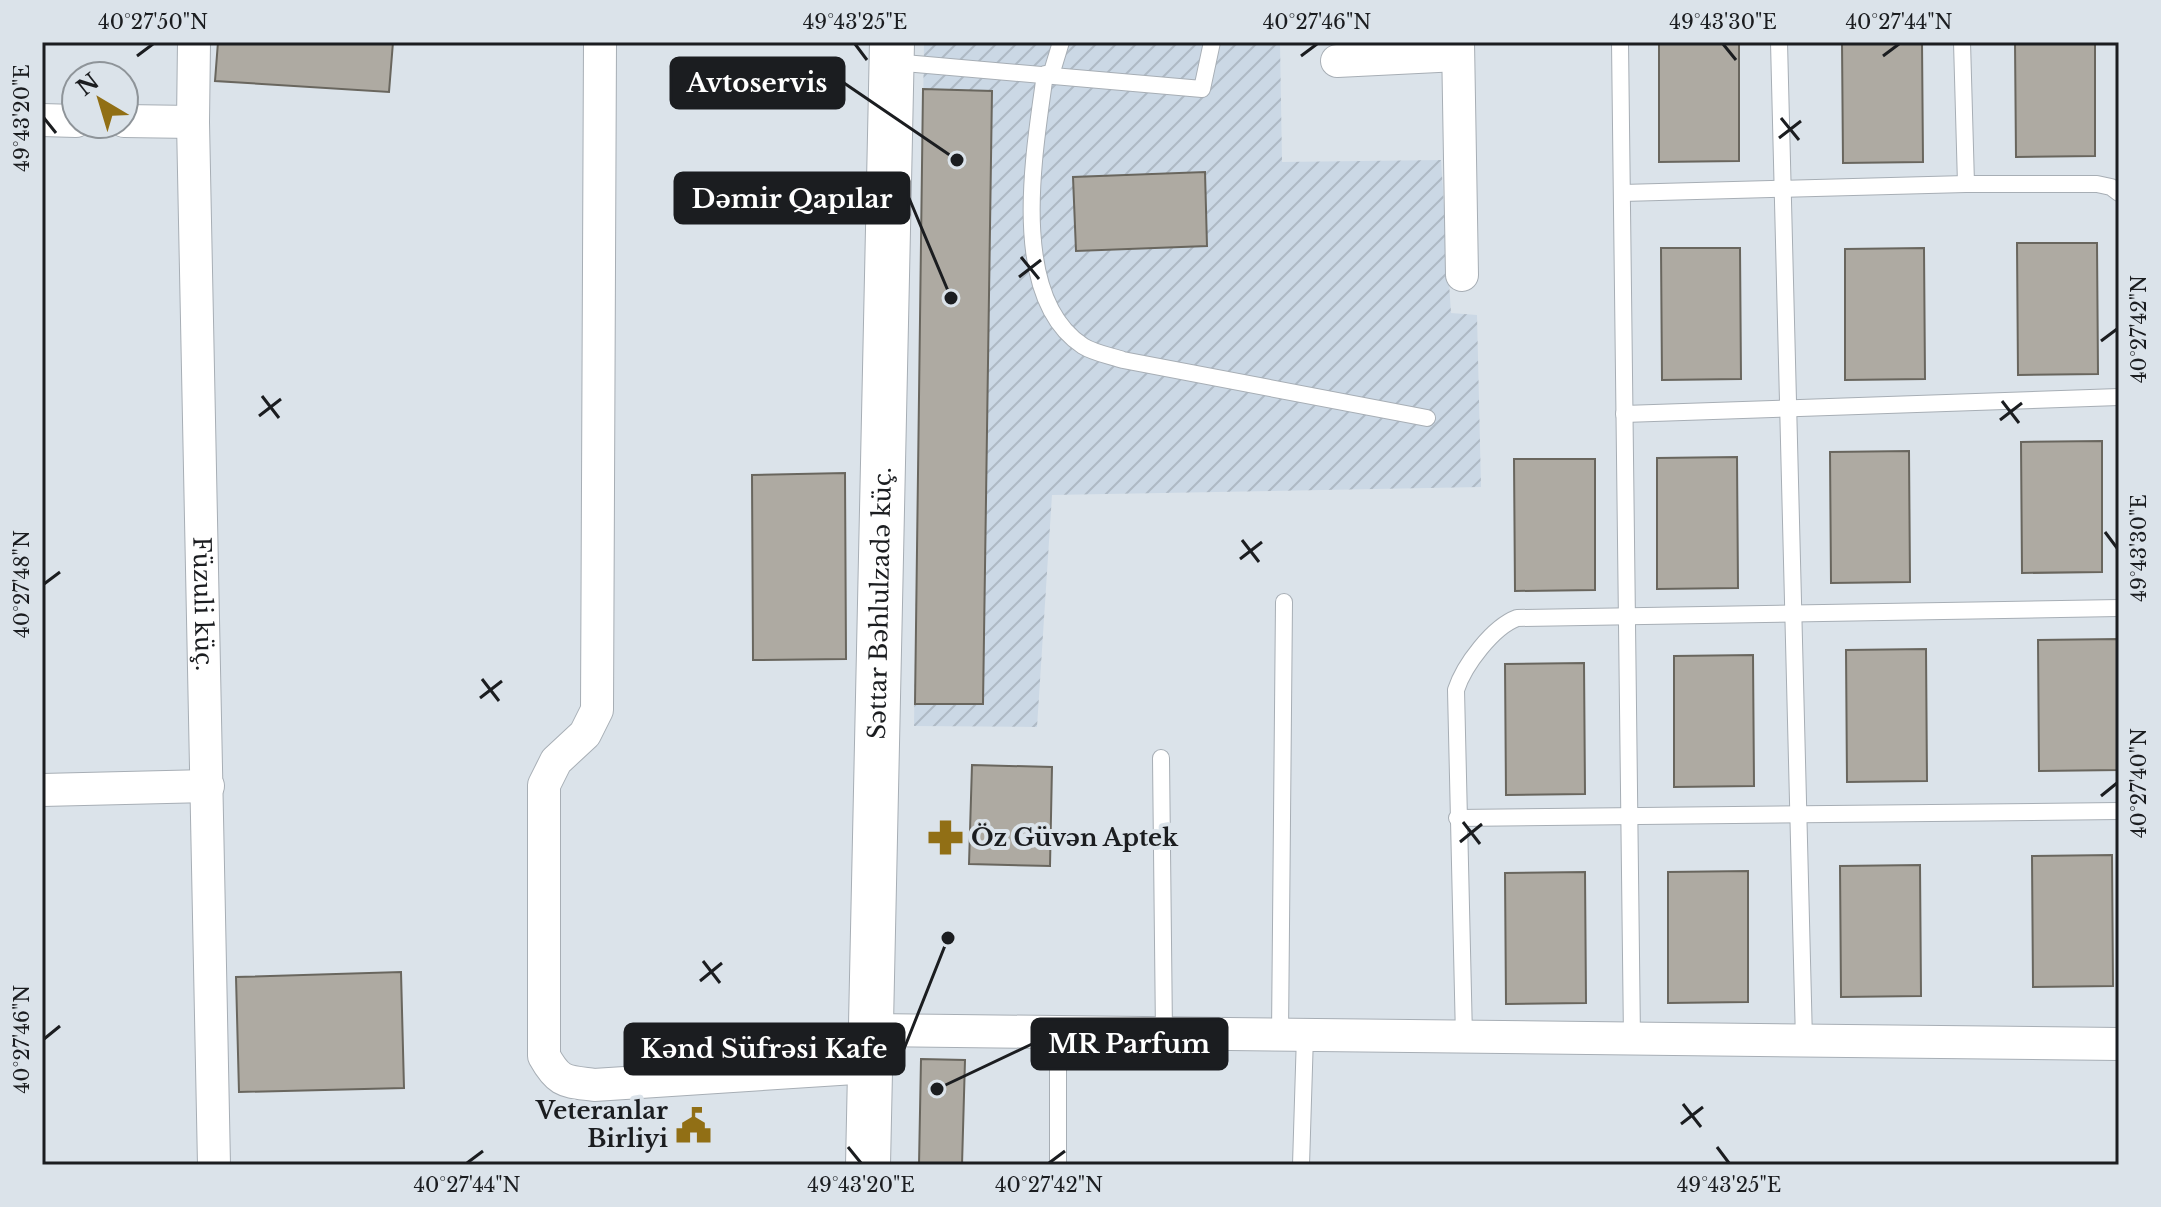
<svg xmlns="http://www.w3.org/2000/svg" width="2161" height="1207" viewBox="0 0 2161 1207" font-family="'Libre Baskerville',serif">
  <defs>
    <pattern id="industrial-furrows" width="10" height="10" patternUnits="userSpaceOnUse" patternTransform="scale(2)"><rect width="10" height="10" fill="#cbd8e5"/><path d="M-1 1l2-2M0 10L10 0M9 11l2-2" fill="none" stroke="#aeb9c4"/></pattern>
  </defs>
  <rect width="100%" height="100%" fill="#dbe3ea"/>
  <path fill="url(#industrial-furrows)" d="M924,42H1280L1282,162L1441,160L1451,313L1477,315L1481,487L1052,495L1037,727L914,726Z"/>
  <g fill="#aeaaa2" stroke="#69665e" stroke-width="2">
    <path d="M218,42H393L389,92L215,81Z"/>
    <path d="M1659,42H1739V161L1659,162Z"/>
    <path d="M1842,42H1922L1923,162L1843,163Z"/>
    <path d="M2015,42H2095V156L2016,157Z"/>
    <path d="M923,89L992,91L983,704H915Z"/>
    <path d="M1205,172L1207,246L1076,251L1073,177Z"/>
    <path d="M2017,243H2097L2098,374L2018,375Z"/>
    <path d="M1661,248H1740L1741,379L1662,380Z"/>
    <path d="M1924,248L1925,379L1845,380V249Z"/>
    <path d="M2102,441V572L2022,573L2021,442Z"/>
    <path d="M1909,451L1910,582L1831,583L1830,452Z"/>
    <path d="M1737,457L1738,588L1657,589V458Z"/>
    <path d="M1514,459H1595V590L1515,591Z"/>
    <path d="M845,473L846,659L753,660L752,475Z"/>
    <path d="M2118,639L2119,770L2039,771L2038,640Z"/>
    <path d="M1926,649L1927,781L1847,782L1846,650Z"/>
    <path d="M1753,655L1754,786L1674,787V656Z"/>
    <path d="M1584,663L1585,794L1506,795L1505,664Z"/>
    <path d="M972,765L1052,767L1050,866L969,864Z"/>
    <path d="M2112,855L2113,986L2033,987L2032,856Z"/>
    <path d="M1920,865L1921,996L1841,997L1840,866Z"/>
    <path d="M1748,871V1002L1668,1003V872Z"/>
    <path d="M1585,872L1586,1003L1506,1004L1505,873Z"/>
    <path d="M401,972L404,1088L239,1092L236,977Z"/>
    <path d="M921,1059L965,1060L962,1165H919Z"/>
  </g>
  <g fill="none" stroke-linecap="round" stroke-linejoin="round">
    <defs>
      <g id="lane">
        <path d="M1620,42L1632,1039"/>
        <path d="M1779,42L1804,1041"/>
        <path d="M1962,42L1966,184"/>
        <path d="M893,62L1202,89L1212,42"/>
        <path d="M1045,74C1035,149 1007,296 1083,346C1094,353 1111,356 1123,360L1427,418"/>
        <path d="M1051,75L1061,42"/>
        <path d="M1622,193L1966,184H2097L2111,187L2119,193"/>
        <path d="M1624,414L2119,397"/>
        <path d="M1161,758L1164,1034"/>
        <path d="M1457,818L2119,811"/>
        <path d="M1280,1035L1284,602"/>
        <path d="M1464,1037L1456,690C1464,665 1493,627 1517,618L2119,608"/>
        <path d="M1058,1165V1033"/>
        <path d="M1301,1165L1305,1035"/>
      </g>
      <g id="street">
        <path id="s1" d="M194,42L193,122L214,1165"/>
        <path d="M600,42L597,710L585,734L556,761L544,785V1056C559,1083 565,1081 594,1085L870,1067"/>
        <path d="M1458,42L1462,275"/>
        <path d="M1337,61L1458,55"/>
        <path d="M42,120L76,121"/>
        <path d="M124,121L193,122"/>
        <path d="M42,790L208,786"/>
        <path d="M872,1030L2119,1044"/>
      </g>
      <g id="secondary">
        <path id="s2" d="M868,1165L892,42"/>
      </g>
    </defs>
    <use href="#lane" stroke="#a7aeb5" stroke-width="18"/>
    <use href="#street" stroke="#a7aeb5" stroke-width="34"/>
    <use href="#secondary" stroke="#a7aeb5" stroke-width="46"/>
    <use href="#lane" stroke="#fff" stroke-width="16"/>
    <use href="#street" stroke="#fff" stroke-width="32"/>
    <use href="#secondary" stroke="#fff" stroke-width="44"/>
  </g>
  <path fill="none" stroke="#1b1d20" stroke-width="3" d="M855,44L867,60M1723,44L1736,60M137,56L153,44M1301,56L1317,44M1883,56L1899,44M44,118L56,133M1781,118L1799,140M1779,138L1801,121M1021,257L1039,279M1019,277L1041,260M2101,341L2117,329M262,396L279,418M2002,401L2019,423M259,416L281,399M2000,420L2022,403M2105,532L2117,548M1242,540L1259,562M1240,559L1262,542M44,584L60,572M482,679L499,701M480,698L502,681M2101,796L2117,783M1463,822L1480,844M1460,842L1482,824M703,961L720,983M700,981L722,963M44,1039L60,1026M1683,1104L1701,1127M1681,1124L1703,1107M848,1147L861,1163M1717,1147L1729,1163M467,1163L483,1151M1049,1163L1065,1151"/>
  <defs>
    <symbol id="pharmacy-bare" viewBox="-9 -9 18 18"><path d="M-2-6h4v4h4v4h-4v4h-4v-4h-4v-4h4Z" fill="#916f15" stroke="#dbe3ea" stroke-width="2.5" paint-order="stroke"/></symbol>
    <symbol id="civic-bare" viewBox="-9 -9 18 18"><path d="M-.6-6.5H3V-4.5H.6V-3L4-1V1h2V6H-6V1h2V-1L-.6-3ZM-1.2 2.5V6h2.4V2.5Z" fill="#916f15" stroke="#dbe3ea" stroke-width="2.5" paint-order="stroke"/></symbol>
  </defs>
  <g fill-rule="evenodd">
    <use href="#pharmacy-bare" x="920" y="812" width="51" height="51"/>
    <use href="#civic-bare" x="668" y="1100" width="51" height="51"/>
  </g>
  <g text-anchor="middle" stroke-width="8" stroke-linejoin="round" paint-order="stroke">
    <g font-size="24" fill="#1b1d20" stroke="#dbe3ea">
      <text dy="8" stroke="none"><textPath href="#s1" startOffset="562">Füzuli küç.</textPath></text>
      <text dy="8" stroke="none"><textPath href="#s2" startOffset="562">Səttar Bəhlulzadə küç.</textPath></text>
    </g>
    <g font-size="24" font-weight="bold" fill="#1b1d20" stroke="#dbe3ea" text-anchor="start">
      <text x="971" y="846">Öz Güvən Aptek</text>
      <text x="668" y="1119" text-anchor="end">Veteranlar<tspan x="668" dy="28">Birliyi</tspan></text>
    </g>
  </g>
  <path fill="none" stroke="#1b1d20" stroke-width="3" d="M957 160L844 83M951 298L909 198M937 1089L1032 1044M948 938L904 1049"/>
  <g fill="#1b1d20" stroke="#dbe3ea" stroke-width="3">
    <circle cx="957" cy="160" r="8"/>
    <circle cx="951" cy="298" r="8"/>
    <circle cx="937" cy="1089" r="8"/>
    <circle cx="948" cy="938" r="8"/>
  </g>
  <g fill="#1b1d20" stroke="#1b1d20" stroke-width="3">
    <rect x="671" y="58" width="173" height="50" rx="8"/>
    <rect x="675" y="173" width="234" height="50" rx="8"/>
    <rect x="1032" y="1019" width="195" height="50" rx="8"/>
    <rect x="625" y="1024" width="279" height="50" rx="8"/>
  </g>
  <g font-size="26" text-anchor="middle" font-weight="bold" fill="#fff">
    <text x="757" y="92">Avtoservis</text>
    <text x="792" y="208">Dəmir Qapılar</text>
    <text x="1129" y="1053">MR Parfum</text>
    <text x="764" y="1058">Kənd Süfrəsi Kafe</text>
  </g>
  <rect width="2161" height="1207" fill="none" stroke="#dbe3ea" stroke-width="88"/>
  <g transform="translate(100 100) rotate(322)"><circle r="38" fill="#dbe3ea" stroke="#8e9499" stroke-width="2"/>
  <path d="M0-6L14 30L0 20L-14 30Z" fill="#916f15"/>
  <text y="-12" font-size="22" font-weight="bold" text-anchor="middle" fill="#1b1d20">N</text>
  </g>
  <rect x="44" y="44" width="2073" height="1119" fill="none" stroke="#1b1d20" stroke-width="3"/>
  <g font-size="20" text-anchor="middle" fill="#1b1d20">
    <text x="153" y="29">40°27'50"N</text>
    <text x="855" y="29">49°43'25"E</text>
    <text x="1317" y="29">40°27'46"N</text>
    <text x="1723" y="29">49°43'30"E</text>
    <text x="1899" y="29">40°27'44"N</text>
    <text transform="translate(22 118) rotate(-90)" y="7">49°43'20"E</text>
    <text transform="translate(2139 329) rotate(-90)" y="7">40°27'42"N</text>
    <text transform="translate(2139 548) rotate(-90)" y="7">49°43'30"E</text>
    <text transform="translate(22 584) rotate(-90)" y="7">40°27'48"N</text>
    <text transform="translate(2139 783) rotate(-90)" y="7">40°27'40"N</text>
    <text transform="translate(22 1039) rotate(-90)" y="7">40°27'46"N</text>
    <text x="467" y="1192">40°27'44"N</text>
    <text x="861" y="1192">49°43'20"E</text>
    <text x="1049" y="1192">40°27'42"N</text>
    <text x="1729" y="1192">49°43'25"E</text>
  </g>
</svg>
